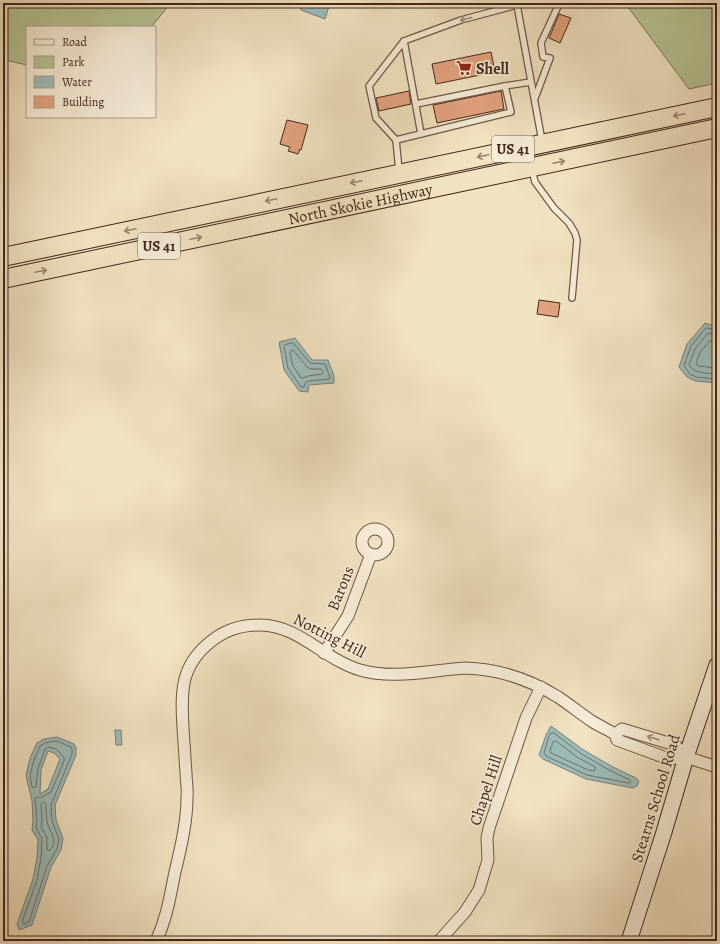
<svg xmlns="http://www.w3.org/2000/svg" width="720" height="944" viewBox="0 0 720 944" font-family="Alegreya,serif">
  <rect width="100%" height="100%" fill="#f1e2c1"/>
  <filter id="stains"><feTurbulence type="fractalNoise" baseFrequency=".005" numOctaves="4"/><feColorMatrix values="0 0 0 0 .2 0 0 0 0 .09 0 0 0 0 .02 0 0 0 .5 -.17"/></filter>
  <radialGradient id="worn" r=".72"><stop offset=".6" stop-color="#630" stop-opacity="0"/><stop offset="1" stop-color="#630" stop-opacity=".3"/></radialGradient>
  <g fill="#b7c495" stroke="#7c7558">
    <path d="M3,3H171L151,27H27V65L5,60L3,55Z"/>
    <path d="M625,3H717V83L689,89Z"/>
  </g>
  <g fill="#9cbcba" stroke="#78807b" fill-rule="evenodd">
    <path d="M297,3H330L325,19L301,10Z"/>
    <path d="M705,323L717,327V383L695,381L687,377L679,367L687,344Z"/>
    <path d="M295,338L312,360H328L334,376V383L309,385L308,392L299,391L284,370L279,342Z"/>
    <path d="M551,726L582,749L611,766L636,778L639,781L637,786L633,788L586,779L543,759L539,755L546,735Z"/>
    <path d="M115,730H121L122,745H116Z"/>
    <path d="M57,737L74,744L76,748V755L55,805L56,820L63,838L61,850L51,867L32,925L19,930L17,924L33,879L37,858L38,840L32,830L33,820L32,801L26,775L30,758L37,743L44,739ZM48,751L54,753L60,759L48,789L40,794L41,770Z"/>
  </g>
  <g fill="none" stroke-linecap="round" stroke-linejoin="round">
    <g stroke="#6f716b" stroke-width="1">
      <path d="M717,330L707,328H706L691,346L684,366L690,374L696,377L717,379"/>
      <path d="M717,335L709,333L707,334L695,349L689,365C695,374 707,373 717,374"/>
      <path d="M717,341H710L700,352L696,363L697,365L699,366L717,368"/>
      <path d="M292,343L294,344L310,363L325,364L330,377L329,379L308,381L305,383L304,387H301L288,368L284,346L285,345Z"/>
      <path d="M292,350L294,351L307,367L311,369H321L323,372L322,374L308,376L303,378H301L293,366L290,353Z"/>
      <path d="M551,733H554L580,753L609,770L630,780L631,782L629,783L587,775L546,756L544,753L549,736Z"/>
      <path d="M57,741L71,747L72,749V754L51,805L52,821L59,839L57,849L47,866L29,922L24,924L22,922L37,880L41,858L42,839L36,828L37,820L35,798L37,797H42L51,792L64,761V757L56,749L49,747L45,749L38,769L36,787L35,788L32,787L30,775L34,760L40,746L45,743Z"/>
      <path d="M554,741H556L577,757L595,767V770L594,771L588,770L551,753L550,751Z"/>
      <path d="M44,802L46,804C46,809 46,815 47,821C49,832 60,841 49,851L47,849V837L41,827L42,820L41,804L42,803Z"/>
    </g>
  </g>
  <g fill="#e3a27e" stroke="#42261c">
    <path d="M559,14L571,18L560,43L549,38Z"/>
    <path d="M491,52L495,72L436,84L432,64Z"/>
    <path d="M409,91L411,104L379,111L376,98Z"/>
    <path d="M501,91L504,109L437,123L433,105Z"/>
    <path d="M287,120L308,125L301,150L300,149L298,154L288,151L290,147L280,144Z"/>
    <path d="M539,300L560,303L558,317L537,314Z"/>
  </g>
  <g fill="none" stroke-linecap="round" stroke-linejoin="round">
    <defs>
      <g id="service">
        <path d="M524,3L517,5L542,141"/>
        <path d="M404,41L421,134"/>
        <path d="M535,98L550,58L543,57L541,43L559,4V3"/>
        <path d="M416,104L505,86"/>
        <path d="M396,140L376,118L369,86L404,41L461,20L517,5"/>
        <path d="M532,170L535,182L554,208L569,223L575,233L577,240L572,298"/>
        <path d="M399,171L396,140L511,112L505,86L531,82"/>
      </g>
      <g id="minor">
        <circle cx="375" cy="542" r="13"/>
        <path d="M324,653L348,616L371,554"/>
        <path d="M615,734L622,729L675,745L686,757L717,767"/>
        <path d="M156,941C167,918 170,896 175,872C181,847 187,822 187,797C188,789 186,781 186,773C185,758 184,743 183,728C181,693 180,667 209,643C223,631 241,625 259,625C297,624 325,660 360,670C394,680 431,670 465,668C499,669 529,679 558,697C570,705 581,714 593,722C600,726 608,730 615,734L617,740L669,759L686,757"/>
        <path d="M439,941L465,912L479,890L488,860L487,838L489,828L526,718L541,687"/>
      </g>
      <path id="secondary" d="M629,941L664,832L686,757L717,665"/>
      <g id="trunk">
        <path d="M3,257L717,107"/>
        <path id="s1" d="M3,279L717,128"/>
      </g>
    </defs>
    <use href="#service" stroke="#6e5545" stroke-width="8"/>
    <use href="#minor" stroke="#6e5545" stroke-width="13"/>
    <use href="#secondary" stroke="#42261c" stroke-width="17"/>
    <use href="#trunk" stroke="#42261c" stroke-width="20"/>
    <use href="#service" stroke="#f6ecd7" stroke-width="5.5"/>
    <use href="#minor" stroke="#f6ecd7" stroke-width="11"/>
    <use href="#secondary" stroke="#f6ecd7" stroke-width="15"/>
    <use href="#trunk" stroke="#f1e2c1" stroke-width="18"/>
  </g>
  <defs><path id="oneway-shaft" d="M-6 0H5M1.5-3L5.5 0L1.5 3" fill="none" stroke-width="1.6" stroke-linecap="round" stroke-linejoin="round"/></defs>
  <g stroke="#9c897a">
    <use href="#oneway-shaft" transform="translate(466 19) rotate(165)"/>
    <use href="#oneway-shaft" transform="translate(653 738) rotate(-162)"/>
  </g>
  <g stroke="#9a846e">
    <use href="#oneway-shaft" transform="translate(679 115) rotate(168)"/>
    <use href="#oneway-shaft" transform="translate(483 156) rotate(168)"/>
    <use href="#oneway-shaft" transform="translate(559 162) rotate(-12)"/>
    <use href="#oneway-shaft" transform="translate(356 182) rotate(168)"/>
    <use href="#oneway-shaft" transform="translate(271 200) rotate(168)"/>
    <use href="#oneway-shaft" transform="translate(130 230) rotate(168)"/>
    <use href="#oneway-shaft" transform="translate(196 238) rotate(-12)"/>
    <use href="#oneway-shaft" transform="translate(41 271) rotate(-12)"/>
  </g>
  <defs>
    <symbol id="supermarket-bare" viewBox="-9 -9 18 18"><path d="M-6-5.5h2.5l.6 2H6L4.5 2H-2.5L-4.4-4H-6ZM-1.5 3.2a1.3 1.3 0 1 0 .1 0ZM3 3.2a1.3 1.3 0 1 0 .1 0Z" fill="#8f2418" stroke="#f6ecd7" stroke-width="2.5" paint-order="stroke"/></symbol>
  </defs>
  <g fill-rule="evenodd">
    <use href="#supermarket-bare" x="453" y="57" width="22" height="22"/>
  </g>
  <g text-anchor="middle" stroke-width="3.5" stroke-linejoin="round" paint-order="stroke">
    <g fill="#f6ecd7" stroke="#786154" stroke-width="1">
      <rect x="492" y="136" width="42" height="26" rx="3"/>
      <rect x="138" y="233" width="42" height="26" rx="3"/>
    </g>
    <g font-size="15" font-weight="bold" fill="#42261c">
      <text x="513" y="154">US 41</text>
      <text x="159" y="251">US 41</text>
    </g>
    <g font-size="16" font-weight="bold" fill="#42261c" stroke="#f6ecd7" text-anchor="start">
      <text x="476" y="74">Shell</text>
    </g>
    <g font-size="16" fill="#42261c" stroke="#f6ecd7">
      <text dy="6" stroke="none"><textPath href="#s1" startOffset="365">North Skokie Highway</textPath></text>
      <text transform="translate(340 588) rotate(-68)" y="6">Barons</text>
      <text transform="translate(330 635) rotate(27)" y="6">Notting Hill</text>
      <text transform="translate(485 790) rotate(-72)" y="6">Chapel Hill</text>
      <text transform="translate(655 798) rotate(-73)" y="6">Stearns School Road</text>
    </g>
  </g>
  <rect width="720" height="944" fill="none" stroke="#f1e2c1" stroke-width="16"/>
  <rect x="4" y="4" width="712" height="936" fill="none" stroke="#42261c" stroke-width="2"/>
  <rect x="8" y="8" width="704" height="928" fill="none" stroke="#42261c"/>
  <rect x="26" y="26" width="130" height="92" fill="#f6ecd7" stroke="#ae9d8c"/>
  <rect x="34" y="39" width="20" height="6" fill="#f6ecd7" stroke="#ae9d8c"/>
  <text x="62" y="46" font-size="12" fill="#42261c">Road</text>
  <rect x="34" y="56" width="20" height="12" fill="#b7c495" stroke="#ae9d8c"/>
  <text x="62" y="66" font-size="12" fill="#42261c">Park</text>
  <rect x="34" y="76" width="20" height="12" fill="#9cbcba" stroke="#ae9d8c"/>
  <text x="62" y="86" font-size="12" fill="#42261c">Water</text>
  <rect x="34" y="96" width="20" height="12" fill="#e3a27e" stroke="#ae9d8c"/>
  <text x="62" y="106" font-size="12" fill="#42261c">Building</text>
  <rect width="100%" height="100%" filter="url(#stains)"/>
  <rect width="100%" height="100%" fill="url(#worn)"/>
</svg>
